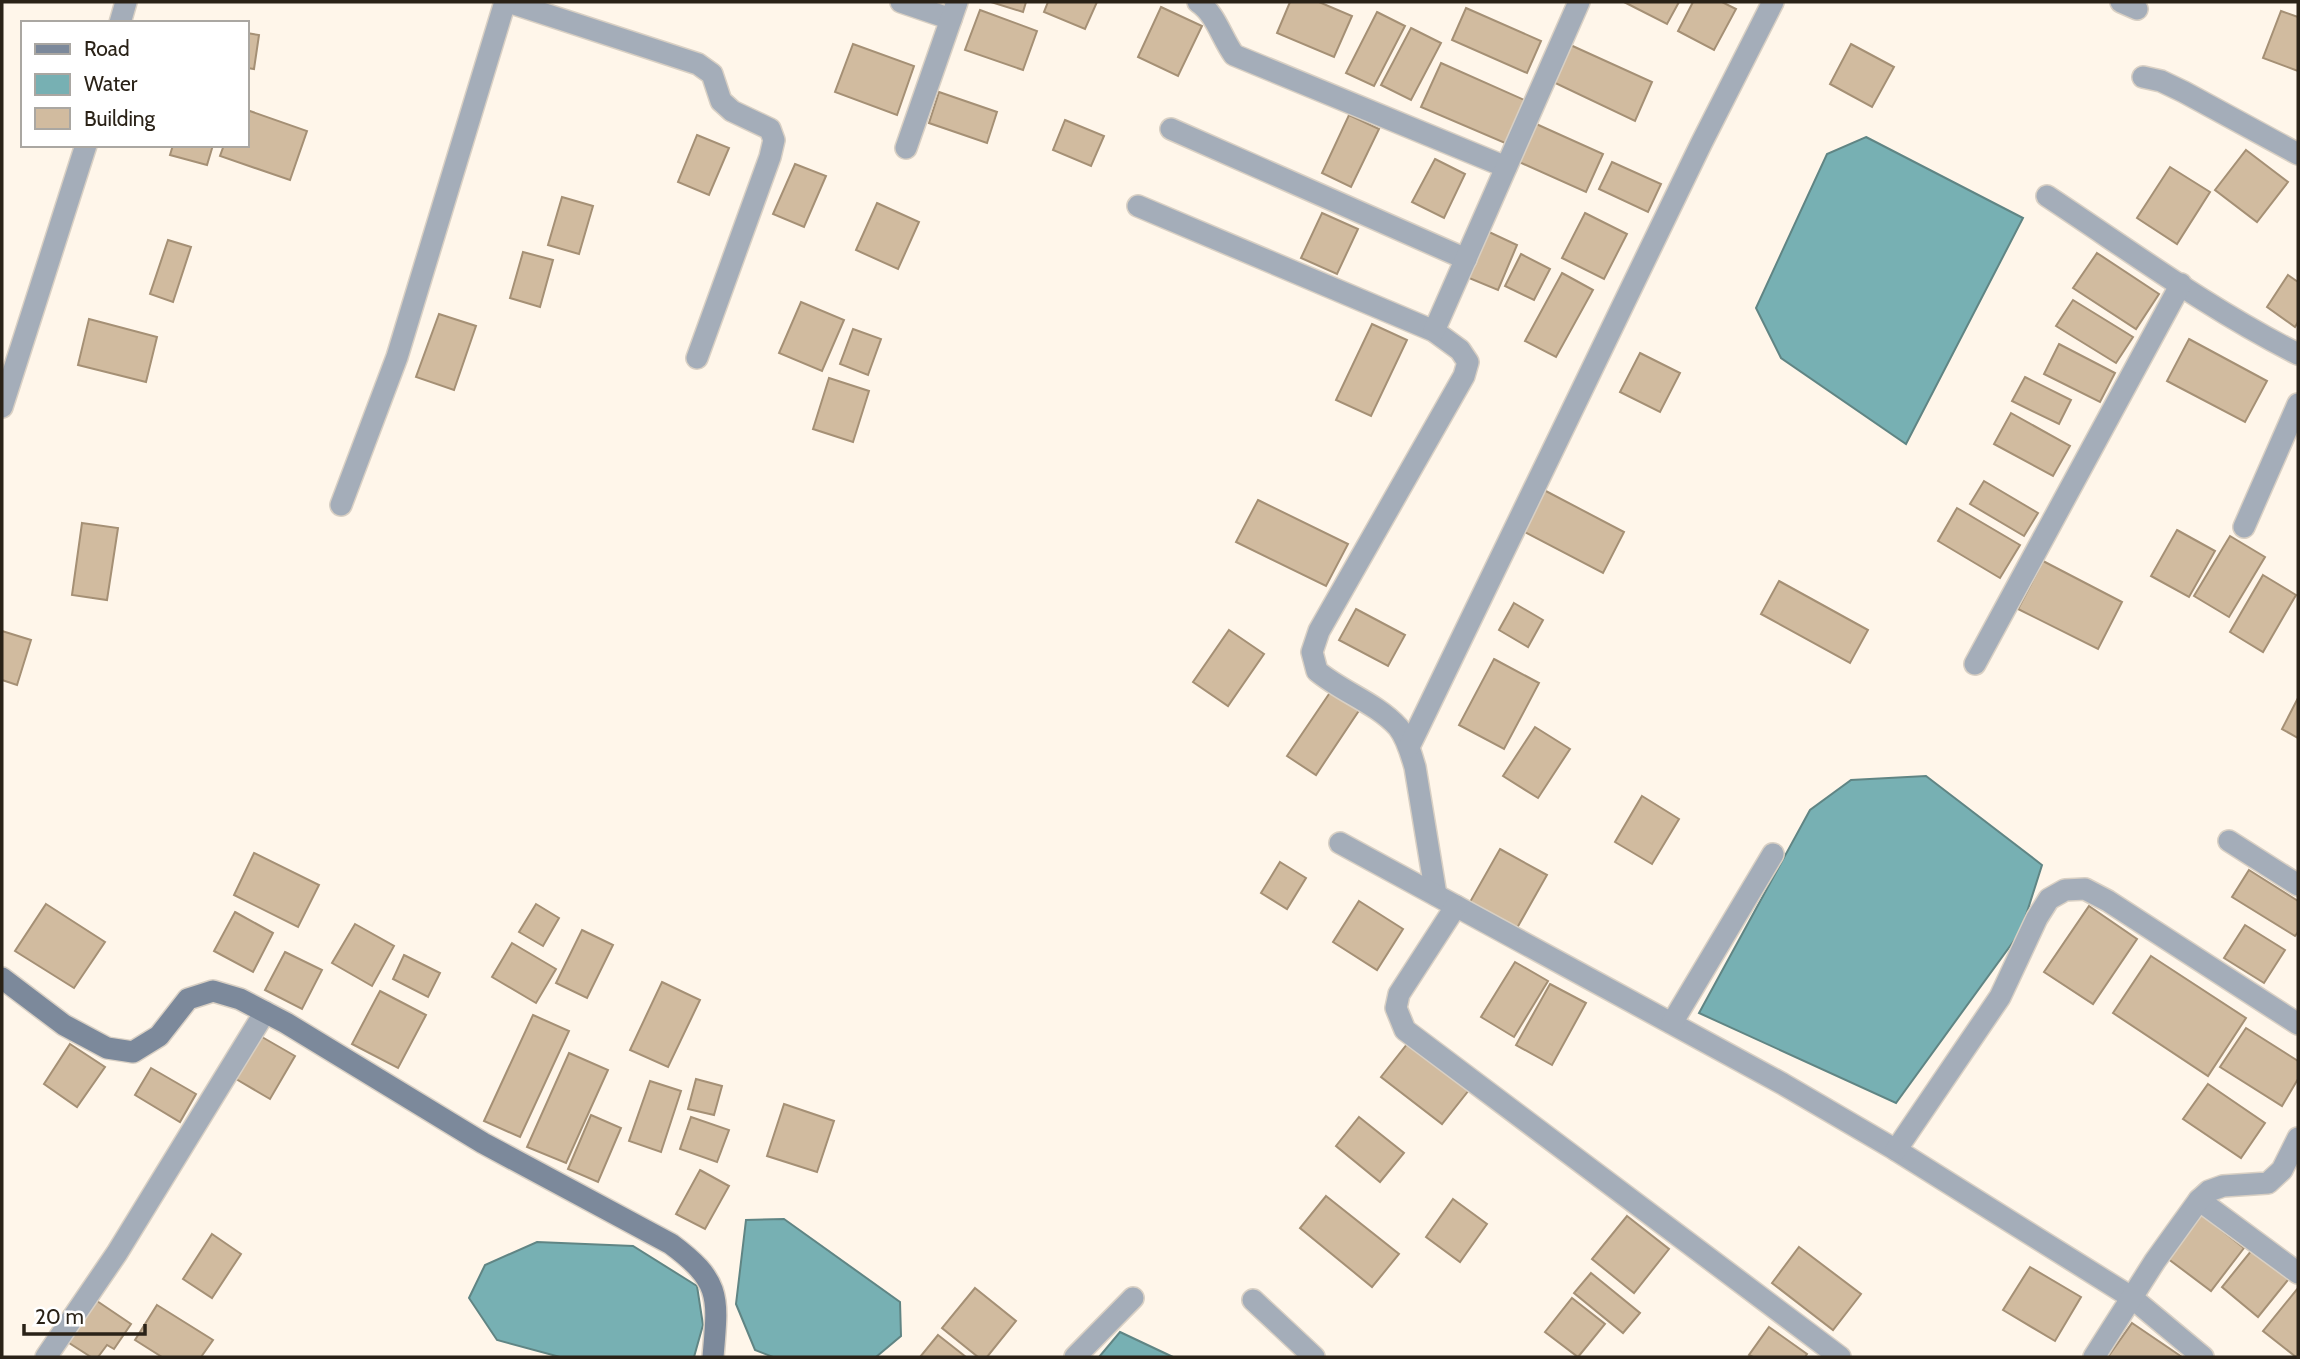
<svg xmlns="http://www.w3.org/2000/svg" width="2300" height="1359" viewBox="0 0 2300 1359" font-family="Cabin,sans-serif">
  <rect width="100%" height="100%" fill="#fff6ea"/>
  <g fill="#77b0b3" stroke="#608584" stroke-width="2">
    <path d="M1866,137L2023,218L1906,444L1781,358L1756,308L1827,154Z"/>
    <path d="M1926,776L2042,865L2021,931L1896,1103L1699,1013L1810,810L1851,780Z"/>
    <path d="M784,1219L900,1302L901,1336L876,1357H773L755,1350L736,1304L746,1220Z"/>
    <path d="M537,1242L633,1246L697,1286L703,1325L694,1357H560L497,1340L469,1298L485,1265Z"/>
    <path d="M1120,1332L1173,1357H1099Z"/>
  </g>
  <g fill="#d1bb9f" stroke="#a59075" stroke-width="2">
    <path d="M991,2H1026L1023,12Z"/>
    <path d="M1048,2H1097L1085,29L1044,12Z"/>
    <path d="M1290,2H1319L1352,16L1334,57L1277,33Z"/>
    <path d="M1624,2H1679L1667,24Z"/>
    <path d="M1693,2H1722L1736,9L1714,50L1678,31Z"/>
    <path d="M1161,7L1202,26L1178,76L1138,57Z"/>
    <path d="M1466,8L1541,41L1527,73L1452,40Z"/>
    <path d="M980,10L1037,31L1023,70L965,50Z"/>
    <path d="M2281,11L2298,17V71L2263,58Z"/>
    <path d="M1377,12L1405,26L1374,86L1346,73Z"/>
    <path d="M1411,28L1441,43L1411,100L1381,85Z"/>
    <path d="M247,33L259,35L254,69L247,68Z"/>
    <path d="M1566,43L1652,82L1635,121L1549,80Z"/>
    <path d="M853,44L914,66L897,115L835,92Z"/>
    <path d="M1851,44L1894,67L1872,107L1830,84Z"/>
    <path d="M1441,63L1531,103L1512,146L1421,107Z"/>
    <path d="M939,92L997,112L987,143L929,123Z"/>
    <path d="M247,110L307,131L290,180L220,156L224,145H247Z"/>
    <path d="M1349,115L1379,129L1351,187L1322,173Z"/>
    <path d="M1065,120L1104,136L1091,166L1053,150Z"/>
    <path d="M1534,123L1603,154L1586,192L1517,161Z"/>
    <path d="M697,135L729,148L709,195L678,182Z"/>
    <path d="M173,145H213L207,165L170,155Z"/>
    <path d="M2246,150L2288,182L2257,222L2215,190Z"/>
    <path d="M1435,159L1465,174L1444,218L1412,202Z"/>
    <path d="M1612,162L1661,184L1648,212L1599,189Z"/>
    <path d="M795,164L826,176L804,227L773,214Z"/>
    <path d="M2170,167L2210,192L2177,244L2137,218Z"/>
    <path d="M562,197L593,206L579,254L548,245Z"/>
    <path d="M877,203L919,222L898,269L856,250Z"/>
    <path d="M1322,213L1358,229L1337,274L1301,258Z"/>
    <path d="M1585,213L1627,234L1604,279L1562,258Z"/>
    <path d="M1489,232L1517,245L1498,290L1469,278Z"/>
    <path d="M168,240L191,247L173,302L150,294Z"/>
    <path d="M523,252L553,260L540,307L510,298Z"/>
    <path d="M2097,253L2159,294L2136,329L2073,288Z"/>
    <path d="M1521,254L1550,269L1534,300L1505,286Z"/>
    <path d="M1562,273L1593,290L1556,357L1525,341Z"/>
    <path d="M2288,275L2298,282V322L2295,327L2267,307Z"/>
    <path d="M2073,300L2133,337L2116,363L2056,326Z"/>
    <path d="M801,302L844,320L822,371L779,353Z"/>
    <path d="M439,314L476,326L454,390L416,377Z"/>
    <path d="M89,319L157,337L146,382L78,365Z"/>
    <path d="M1372,324L1407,340L1371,416L1336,400Z"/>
    <path d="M853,329L881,339L868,375L840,364Z"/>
    <path d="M2189,339L2267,381L2245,422L2167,381Z"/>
    <path d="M2059,344L2115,373L2100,402L2044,374Z"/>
    <path d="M1640,353L1680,373L1660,412L1620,392Z"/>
    <path d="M2025,377L2071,400L2059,424L2012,401Z"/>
    <path d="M829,378L869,391L853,442L813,429Z"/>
    <path d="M2011,413L2070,446L2053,476L1994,444Z"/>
    <path d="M1984,481L2038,513L2024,536L1970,504Z"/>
    <path d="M1542,489L1624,532L1603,573L1521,530Z"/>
    <path d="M1258,500L1348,544L1326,586L1236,542Z"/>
    <path d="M1957,508L2020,545L2000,578L1938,541Z"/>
    <path d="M82,523L118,528L107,600L72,595Z"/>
    <path d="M2177,530L2215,551L2189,597L2151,576Z"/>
    <path d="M2230,536L2265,557L2229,617L2194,596Z"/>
    <path d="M2043,561L2122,602L2098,649L2018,609Z"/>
    <path d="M2263,575L2296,595L2263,652L2230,632Z"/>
    <path d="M1779,581L1868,630L1850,663L1761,614Z"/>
    <path d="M1514,603L1543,620L1528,647L1499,630Z"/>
    <path d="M1356,609L1405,635L1388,666L1339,640Z"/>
    <path d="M1229,630L1264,654L1228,706L1193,682Z"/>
    <path d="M2,631L31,640L17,685L2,680Z"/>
    <path d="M1494,659L1539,683L1504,749L1459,725Z"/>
    <path d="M1331,691L1360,709L1316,775L1287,756Z"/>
    <path d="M2298,698V738L2282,729Z"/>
    <path d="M1535,727L1570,749L1538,798L1503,776Z"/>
    <path d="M1642,796L1679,819L1652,864L1615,842Z"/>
    <path d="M1500,849L1547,875L1517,928L1470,902Z"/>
    <path d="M254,853L319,885L298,927L234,895Z"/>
    <path d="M1280,862L1306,878L1287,909L1261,893Z"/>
    <path d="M2249,870L2298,901V932L2295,936L2232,897Z"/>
    <path d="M1359,901L1403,929L1377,970L1333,942Z"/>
    <path d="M46,904L105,942L74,988L15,951Z"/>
    <path d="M536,904L559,918L543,946L519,932Z"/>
    <path d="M2089,906L2137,939L2093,1004L2044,972Z"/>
    <path d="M235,912L273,933L253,972L214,951Z"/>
    <path d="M355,924L394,946L372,986L332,963Z"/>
    <path d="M2245,925L2285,950L2264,983L2224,958Z"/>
    <path d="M582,930L613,945L587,998L556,983Z"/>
    <path d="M512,943L556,969L536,1003L492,977Z"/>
    <path d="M285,952L322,970L302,1009L265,990Z"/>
    <path d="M404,955L440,973L428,997L393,979Z"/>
    <path d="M2151,956L2246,1018L2208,1076L2113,1013Z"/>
    <path d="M1515,962L1548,981L1514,1037L1481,1017Z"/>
    <path d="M662,982L700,1000L668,1067L630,1050Z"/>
    <path d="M1550,984L1586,1003L1552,1065L1516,1045Z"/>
    <path d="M380,991L426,1015L398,1068L352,1044Z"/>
    <path d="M533,1015L569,1031L520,1137L484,1121Z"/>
    <path d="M2246,1028L2298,1061V1079L2282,1106L2220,1067Z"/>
    <path d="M262,1037L295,1056L270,1099L236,1079Z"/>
    <path d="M1408,1043L1469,1090L1442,1124L1381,1077Z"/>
    <path d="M70,1044L105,1067L77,1107L44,1084Z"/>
    <path d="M569,1053L608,1070L566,1163L527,1147Z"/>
    <path d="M151,1068L196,1094L180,1122L135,1095Z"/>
    <path d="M696,1079L722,1086L714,1115L688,1109Z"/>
    <path d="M650,1081L681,1091L661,1152L629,1141Z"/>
    <path d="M2208,1084L2265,1123L2241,1158L2183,1119Z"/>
    <path d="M784,1104L834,1121L817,1172L767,1156Z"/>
    <path d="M591,1115L621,1128L598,1182L568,1169Z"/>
    <path d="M691,1117L729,1130L717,1162L680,1149Z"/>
    <path d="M1359,1117L1404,1153L1380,1182L1336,1146Z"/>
    <path d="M700,1170L729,1186L705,1229L676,1214Z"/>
    <path d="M1326,1196L1399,1254L1372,1287L1300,1228Z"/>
    <path d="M1453,1199L1487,1224L1460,1262L1426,1237Z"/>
    <path d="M2201,1214L2244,1248L2211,1291L2167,1258Z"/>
    <path d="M1627,1216L1669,1249L1634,1293L1592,1259Z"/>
    <path d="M212,1234L241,1254L212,1298L183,1279Z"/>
    <path d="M2256,1245L2292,1275L2258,1317L2222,1287Z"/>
    <path d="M1799,1247L1861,1294L1833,1330L1772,1283Z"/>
    <path d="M2030,1267L2081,1297L2055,1341L2003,1310Z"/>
    <path d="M1591,1273L1640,1313L1623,1333L1574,1293Z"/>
    <path d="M975,1288L1016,1321L987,1357H978L942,1328Z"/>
    <path d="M2298,1288V1357H2296L2263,1331Z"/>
    <path d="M1572,1298L1605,1324L1578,1357L1545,1332Z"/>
    <path d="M94,1299L131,1324L114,1349L107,1345L98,1357H91L66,1341Z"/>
    <path d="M157,1305L213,1340L201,1357H162L135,1340Z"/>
    <path d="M2132,1323L2182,1357H2108Z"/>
    <path d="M1769,1327L1807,1354L1805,1357H1753L1749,1355Z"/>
    <path d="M938,1335L966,1357H920Z"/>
  </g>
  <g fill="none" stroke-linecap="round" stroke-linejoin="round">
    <defs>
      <g id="street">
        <path d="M508,2L698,64L712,74L721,101L732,111L770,129L774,140L770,157L697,358"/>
        <path d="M901,2L951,19"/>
        <path d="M1198,2C1216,14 1221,37 1234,55L1506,167"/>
        <path d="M2121,2L2137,9"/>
        <path d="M120,23L126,2"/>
        <path d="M2143,77L2161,81L2184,92L2298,154"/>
        <path d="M1171,129L1466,259"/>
        <path d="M906,148L957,2"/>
        <path d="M2047,196C2129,250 2210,310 2298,354"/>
        <path d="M1138,206L1434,331L1460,350L1468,362L1464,376L1319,631L1312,652L1317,671C1342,692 1376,703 1398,727C1407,738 1411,754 1415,767L1436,895"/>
        <path d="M1434,331L1579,2"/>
        <path d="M2,407L86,145"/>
        <path d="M341,505L397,357L505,2"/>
        <path d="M2244,527L2298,404"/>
        <path d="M1975,664L2181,284"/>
        <path d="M1409,747L1701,144L1773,2"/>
        <path d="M2229,841L2298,885"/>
        <path d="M1340,843L1783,1084L1896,1150L2131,1297L2203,1357"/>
        <path d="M1456,906L1399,994L1396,1008L1405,1030L1840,1357"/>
        <path d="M1672,1023L1773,854"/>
        <path d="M1896,1150L2000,997L2037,918L2049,899L2065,890L2085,889L2108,901L2298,1024"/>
        <path d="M2199,1200L2298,1273"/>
        <path d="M1253,1300L1314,1357"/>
        <path d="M46,1357L117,1253L265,1012"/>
        <path d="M1075,1357L1133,1298"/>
        <path d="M2094,1357L2155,1261L2199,1200L2209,1191L2223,1186L2268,1183L2282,1170L2298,1138"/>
      </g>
      <path id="secondary" d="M2,978L64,1025L107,1048L133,1052L159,1036L188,999L213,991L240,999L286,1023L483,1143L671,1244C722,1282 718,1297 713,1357"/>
    </defs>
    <use href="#street" stroke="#d9d0c4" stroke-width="24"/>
    <use href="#secondary" stroke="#d9d0c4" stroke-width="24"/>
    <use href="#street" stroke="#a4adb9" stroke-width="21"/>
    <use href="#secondary" stroke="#7c899b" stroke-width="21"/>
  </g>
  <rect width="2300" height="1359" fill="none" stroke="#2a2217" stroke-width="7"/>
  <rect x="21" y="21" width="228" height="126" fill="#ffffff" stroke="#aaa7a2" stroke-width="2"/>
  <rect x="35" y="44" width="35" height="10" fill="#7c899b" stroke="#aaa7a2" stroke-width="2"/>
  <text x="84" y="56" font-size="21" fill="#2a2217">Road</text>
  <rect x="35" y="74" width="35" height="21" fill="#77b0b3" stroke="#aaa7a2" stroke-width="2"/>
  <text x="84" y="91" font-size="21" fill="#2a2217">Water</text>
  <rect x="35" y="108" width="35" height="21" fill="#d1bb9f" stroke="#aaa7a2" stroke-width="2"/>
  <text x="84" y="126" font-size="21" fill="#2a2217">Building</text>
  <path d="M24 1324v10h121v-10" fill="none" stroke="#2a2217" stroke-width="3.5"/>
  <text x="35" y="1324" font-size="21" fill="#2a2217" stroke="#ffffff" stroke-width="5" paint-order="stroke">20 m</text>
</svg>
